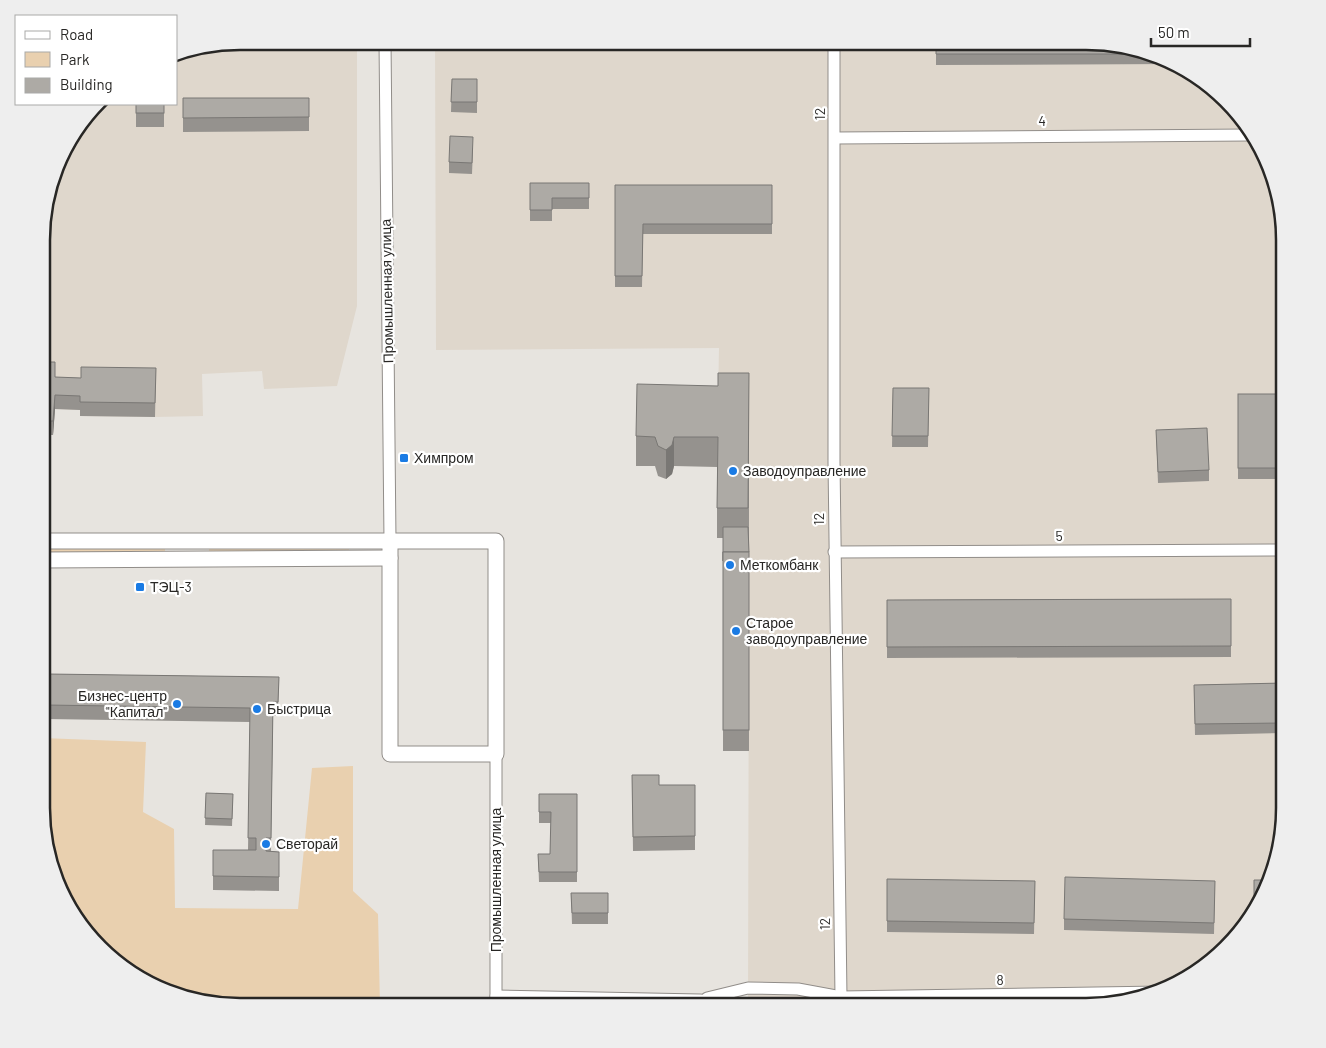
<svg xmlns="http://www.w3.org/2000/svg" width="1326" height="1048" viewBox="0 0 1326 1048" font-family="Barlow,sans-serif">
  <rect width="100%" height="100%" fill="#e7e4df"/>
  <g fill="#dfd7cc">
    <path d="M240,41H357V306L337,386L264,389L262,371L202,374L203,416L155,417L80,416V410L55,409L53,435H43V213L68,141L98,104H176V52Z"/>
    <path d="M435,41L1099,42L1162,56L1217,91L1270,163L1285,239L1284,822L1270,885L1235,939L1163,992L1086,1007H748L749,573L718,402L719,348L436,350Z"/>
  </g>
  <g fill="#e9d0af">
    <path d="M209,546L349,547V553H209Z"/>
    <path d="M165,547V553L42,554V548Z"/>
    <path d="M42,738L146,742L143,812L174,829L175,908L298,909L312,768L353,766V891L378,914L380,1006H227L164,992L109,957L62,896L42,822Z"/>
  </g>
  <g fill="none" stroke-linecap="round" stroke-linejoin="round">
    <defs>
      <g id="street">
        <path d="M385,41L390,541"/>
        <path d="M834,42V462L841,997"/>
        <path d="M835,138L1249,135"/>
        <path d="M834,552L1285,550"/>
        <path d="M496,996L700,1000L748,1006H798L841,997L1160,992"/>
        <path d="M707,998L748,988L798,989L836,996"/>
        <path d="M496,1006V754"/>
      </g>
      <g id="secondary">
        <path d="M42,541H496V754H390V541"/>
        <path d="M42,560L390,558"/>
      </g>
    </defs>
    <use href="#street" stroke="#918d89" stroke-width="13"/>
    <use href="#secondary" stroke="#918d89" stroke-width="17"/>
    <use href="#street" stroke="#fff" stroke-width="11"/>
    <use href="#secondary" stroke="#fff" stroke-width="15"/>
  </g>
  <g fill="#95928e">
    <path d="M527,41L771,42H527Z"/>
    <path d="M936,42H1099L1162,56L1175,64L936,65Z"/>
    <path d="M452,79H477V113L451,112Z"/>
    <path d="M183,98H309V131L183,132Z"/>
    <rect x="136" y="104" width="28" height="23"/>
    <path d="M473,148L472,174L449,173V162Z"/>
    <path d="M530,183H589V209H552V221H530Z"/>
    <path d="M615,185H772V234H643L642,287H615Z"/>
    <path d="M43,362L55,377L81,378L156,368L155,417L80,416V410L55,409L53,435H43Z"/>
    <path d="M749,373V751H723V538H717V467L674,466L672,474L666,479L658,476L655,466H636V436L718,386Z"/>
    <path d="M893,388H929L928,447H892Z"/>
    <rect x="1238" y="394" width="47" height="85"/>
    <path d="M1156,430L1209,470V481L1158,483Z"/>
    <path d="M1231,599V657L887,658V600Z"/>
    <path d="M47,674L279,677L278,716H273L271,851L279,852V891L213,890V850H248L250,722L46,719Z"/>
    <path d="M1284,683V733L1195,735L1194,685Z"/>
    <path d="M632,775L659,785H695V850L633,851Z"/>
    <path d="M206,793L233,794L232,826L205,825Z"/>
    <path d="M539,794H577V882H539L538,854H550L551,823H539Z"/>
    <path d="M887,879L1035,881L1034,934L887,932Z"/>
    <path d="M1215,881L1214,934L1064,930V919Z"/>
    <path d="M571,893H608V924H572Z"/>
  </g>
  <g fill="#797774">
    <path d="M55,395V409L53,435V421Z"/>
    <path d="M674,437V466L672,474L666,479V450Z"/>
  </g>
  <g fill="#adaaa5" stroke="#797774">
    <path d="M936,42H1099L1151,54H936Z"/>
    <path d="M452,79H477V102H451Z"/>
    <path d="M183,98H309V117L183,118Z"/>
    <rect x="136" y="104" width="28" height="9"/>
    <path d="M450,136L473,137L472,163L449,162Z"/>
    <path d="M530,183H589V198H552V210H530Z"/>
    <path d="M615,185H772V224H643L642,276H615Z"/>
    <path d="M43,362H55V377L81,378V367L156,368L155,403L80,402V396L55,395L53,421H43Z"/>
    <path d="M718,373H749L748,508H717L718,437H674L672,445L666,450L658,446L655,437L636,436L637,384L718,386Z"/>
    <path d="M893,388H929L928,436H892Z"/>
    <rect x="1238" y="394" width="47" height="74"/>
    <path d="M1207,428L1209,470L1158,472L1156,430Z"/>
    <path d="M723,527H748L749,552H723V561Z"/>
    <rect x="723" y="552" width="26" height="178"/>
    <path d="M1231,599V646L887,647V600Z"/>
    <path d="M47,674L279,677L278,702H273L271,838H266V851L279,852V877L213,876V850H256V838H248L250,708L46,705Z"/>
    <path d="M1284,683V723L1195,724L1194,685Z"/>
    <path d="M632,775H659V785H695V836L633,837Z"/>
    <path d="M206,793L233,794L232,819L205,818Z"/>
    <path d="M539,794H577V872H539L538,854H550L551,812H539Z"/>
    <path d="M1065,877L1215,881L1214,923L1064,919Z"/>
    <path d="M887,879L1035,881L1034,923L887,921Z"/>
    <path d="M1254,880H1271L1270,885L1254,910Z"/>
    <path d="M571,893H608V913H572Z"/>
  </g>
  <g fill="#1a7be4" stroke="#fff" stroke-width="2">
    <rect x="399" y="453" width="10" height="10" rx="2.5"/>
    <circle cx="733" cy="471" r="5"/>
    <circle cx="730" cy="565" r="5"/>
    <rect x="135" y="582" width="10" height="10" rx="2.5"/>
    <circle cx="736" cy="631" r="5"/>
    <circle cx="177" cy="704" r="5"/>
    <circle cx="257" cy="709" r="5"/>
    <circle cx="266" cy="844" r="5"/>
  </g>
  <g text-anchor="middle" stroke-width="4.5" stroke-linejoin="round" paint-order="stroke">
    <g font-size="14" fill="#282725" stroke="#fff">
      <text transform="translate(820 114) rotate(-90)" y="5">12</text>
      <text x="1042" y="126">4</text>
      <text transform="translate(387 291) rotate(-91)" y="5">Промышленная улица</text>
      <text transform="translate(819 519) rotate(-90)" y="5">12</text>
      <text x="1059" y="541">5</text>
      <text transform="translate(496 880) rotate(-90)" y="5">Промышленная улица</text>
      <text transform="translate(825 924) rotate(-91)" y="5">12</text>
      <text transform="translate(1000 980) rotate(-1)" y="5">8</text>
    </g>
    <g font-size="14" fill="#282725" stroke="#fff" text-anchor="start">
      <text x="414" y="463">Химпром</text>
      <text x="743" y="476">Заводоуправление</text>
      <text x="740" y="570">Меткомбанк</text>
      <text x="150" y="592">ТЭЦ-3</text>
      <text x="746" y="628">Старое<tspan x="746" dy="16">заводоуправление</tspan></text>
      <text x="167" y="701" text-anchor="end">Бизнес-центр<tspan x="167" dy="16">"Капитал"</tspan></text>
      <text x="267" y="714">Быстрица</text>
      <text x="276" y="849">Светорай</text>
    </g>
  </g>
  <path d="M0 0H1326V1048H0ZM240 50H1086A190 190 0 0 1 1276 240V808A190 190 0 0 1 1086 998H240A190 190 0 0 1 50 808V240A190 190 0 0 1 240 50Z" fill="#eee" fill-rule="evenodd"/>
  <path fill="none" stroke="#282725" stroke-width="2.5" d="M240 50H1086A190 190 0 0 1 1276 240V808A190 190 0 0 1 1086 998H240A190 190 0 0 1 50 808V240A190 190 0 0 1 240 50Z"/>
  <rect x="15" y="15" width="162" height="90" fill="#ffffff" stroke="#a9a9a8"/>
  <rect x="25" y="31" width="25" height="8" fill="#ffffff" stroke="#a9a9a8"/>
  <text x="60" y="40" font-size="15" fill="#282725">Road</text>
  <rect x="25" y="52" width="25" height="15" fill="#e9d0af" stroke="#a9a9a8"/>
  <text x="60" y="65" font-size="15" fill="#282725">Park</text>
  <rect x="25" y="78" width="25" height="15" fill="#adaaa5" stroke="#a9a9a8"/>
  <text x="60" y="90" font-size="15" fill="#282725">Building</text>
  <path d="M1151 38v8h99v-8" fill="none" stroke="#282725" stroke-width="2.5"/>
  <text x="1158" y="38" font-size="15" fill="#282725" stroke="#ffffff" stroke-width="4" paint-order="stroke">50 m</text>
</svg>
